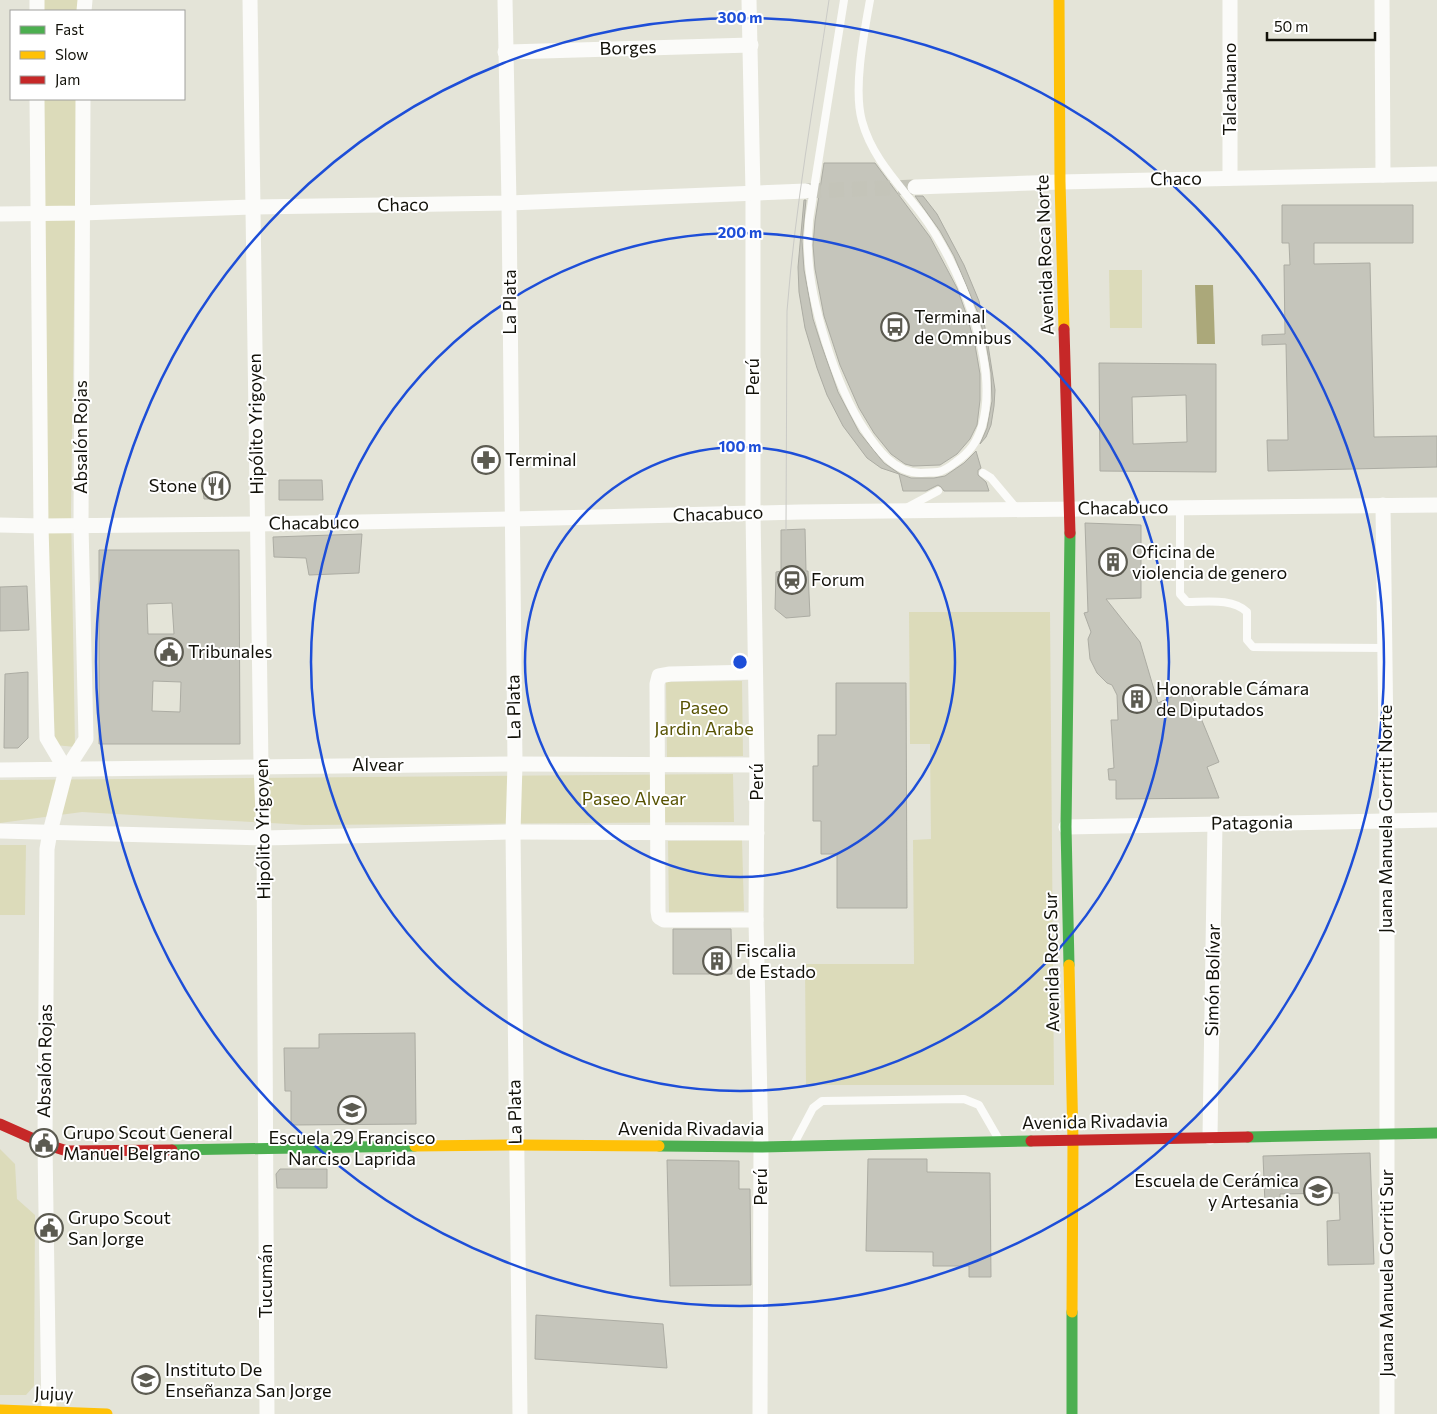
<svg xmlns="http://www.w3.org/2000/svg" width="1437" height="1414" viewBox="0 0 1437 1414" font-family="Commissioner,sans-serif">
  <rect width="100%" height="100%" fill="#e4e4d8"/>
  <g fill="#dcdbba">
    <path d="M42,0H78V11H43Z"/>
    <path d="M43,99H77L71,510L75,747L55,745L46,500Z"/>
    <path d="M1109,270H1142V328H1110Z"/>
    <path d="M909,612H1050L1054,1085H806L805,964H914L913,840L931,839L930,744H910Z"/>
    <path d="M742,681L743,756L667,757L666,682Z"/>
    <path d="M733,774L734,822L304,825L82,812L0,823V780Z"/>
    <path d="M742,840L744,911L669,913L668,841Z"/>
    <path d="M0,845H26L25,915H0Z"/>
    <path d="M0,1149L15,1164L17,1199L35,1215L34,1386L26,1395H0Z"/>
  </g>
  <path fill="#aba87a" d="M1195,285H1213L1215,344H1197Z"/>
  <g fill="#c5c5bb" stroke="#acaca3" fill-rule="evenodd">
    <path d="M824,163H875L930,237L957,288L967,316L975,345L980,374V400L977,425L970,439L957,454L940,465L913,466L905,464L891,454L874,433L859,408L840,365L824,316L815,269L813,245L815,221Z"/>
    <path d="M915,196H923L937,214L964,265L979,301L986,332L995,390L994,406L991,425L986,437L980,444L987,428L992,401L991,373L986,343L978,313L954,256L940,231Z"/>
    <path d="M804,200H806L802,241L804,270L813,319L821,344L838,392L859,432L884,463L900,474L911,478H934L945,476L964,463L976,451L981,468L978,470V475L986,482L989,491H944L941,487L938,485L926,491H903L899,474L881,468L867,458L843,426L827,395L817,368L805,328L799,292L798,267Z"/>
    <path d="M1282,205H1413V243H1314V264L1370,263L1374,437L1437,436V467L1268,471L1267,440H1288L1286,344L1262,345V335L1285,334L1284,265H1290L1289,243H1282Z"/>
    <path d="M1099,363L1216,364V472L1100,471ZM1186,395L1187,442L1133,444L1132,397Z"/>
    <path d="M228,477V494L223,499H204L202,478Z"/>
    <path d="M279,480H322L323,500H279Z"/>
    <path d="M1085,523L1141,525V598L1106,599L1140,642L1158,703L1189,689L1219,762L1207,767L1219,798L1116,799V780H1109L1108,769L1114,768L1111,720H1118L1117,695L1112,685L1107,683L1097,673L1090,659L1088,639L1091,632L1084,613L1088,612Z"/>
    <path d="M805,529L806,571H808L810,616L786,618L775,609L776,572L781,571V530Z"/>
    <path d="M362,534L359,573L309,575L306,558L274,557L273,537Z"/>
    <path d="M99,550H239L240,744H99ZM172,603L174,634H148L147,604ZM153,681L181,682L180,712L152,711Z"/>
    <path d="M27,586L29,630L0,631V587Z"/>
    <path d="M28,672V738L18,748H4L5,674Z"/>
    <path d="M836,683H906L907,908H837V854H821V821H813V766H818V735H836Z"/>
    <path d="M673,929H731L732,974H673Z"/>
    <path d="M415,1033L416,1124L291,1125V1091H285L284,1048H319V1034Z"/>
    <path d="M1370,1153L1374,1264L1328,1265L1327,1221L1340,1220L1339,1193L1280,1194V1203L1265,1204L1263,1156Z"/>
    <path d="M868,1159H927V1172L990,1173L991,1277H969V1266H933V1252L866,1251Z"/>
    <path d="M667,1160L739,1161V1189H750L751,1285L670,1286Z"/>
    <path d="M280,1169H327V1188H277L276,1174Z"/>
    <path d="M536,1315L663,1324L667,1368L535,1359Z"/>
  </g>
  <g fill="none" stroke-linecap="round" stroke-linejoin="round">
    <path stroke="#c4c4b9" stroke-width="15" stroke-dasharray="15 8" stroke-linecap="butt" d="M806,191L915,187"/>
    <g stroke="#fbfbf9" stroke-width="8">
      <path d="M844,0L809,220C809,229 807,239 808,249C809,301 836,386 864,429C877,449 894,473 921,473C926,472 932,473 938,472C944,471 951,466 956,462C970,452 977,442 982,426C1000,363 959,263 921,213C899,184 872,158 862,121C853,89 864,33 870,0"/>
      <path d="M983,473L991,478L1017,509"/>
      <path d="M908,507L938,491"/>
      <path d="M1180,507V594L1187,602C1207,602 1232,598 1247,612V640L1253,647L1385,648"/>
      <path d="M795,1142L813,1108L822,1101L964,1099L979,1105L998,1138"/>
    </g>
    <g stroke="#fbfbf9" stroke-width="15">
      <path d="M37,0V11"/>
      <path d="M250,0L261,766L264,838L267,1414"/>
      <path d="M505,0L509,203L515,764L513,832L520,1414"/>
      <path d="M749,0L753,193V513L757,765L756,920L761,1147L760,1414"/>
      <path d="M1230,0V178"/>
      <path d="M1382,0L1383,175"/>
      <path d="M84,11L85,0"/>
      <path d="M505,52L751,45"/>
      <path d="M37,99L41,526L47,738L66,770"/>
      <path d="M915,187L1060,182L1437,174"/>
      <path d="M0,214L81,213L252,207L509,203L806,191"/>
      <path d="M1383,505L1387,821V1414"/>
      <path d="M0,525L41,526L258,524L512,519L800,512L1437,505"/>
      <path d="M755,672L670,674L659,676L657,684L658,911L659,917L664,920H756"/>
      <path d="M0,770L515,764L757,765"/>
      <path d="M1066,827L1437,820"/>
      <path d="M0,831L264,838L513,832L757,833"/>
      <path d="M1210,1137L1215,823"/>
      <path d="M49,1414L45,1144L47,849L50,832L66,770L86,739L81,525L83,99"/>
    </g>
    <g stroke="#4caf50" stroke-width="11">
      <path d="M1069,965L1066,827L1070,533"/>
      <path d="M1248,1137L1437,1133"/>
      <path d="M659,1146L761,1147L1031,1141"/>
      <path d="M172,1150L415,1146"/>
      <path d="M1072,1414V1312"/>
    </g>
    <g stroke="#ffc107" stroke-width="11">
      <path d="M1059,0L1060,182L1064,329"/>
      <path d="M1069,965L1073,1141L1072,1312"/>
      <path d="M415,1146L516,1145L659,1146"/>
      <path d="M0,1410L107,1414"/>
    </g>
    <g stroke="#c62828" stroke-width="11">
      <path d="M1064,329L1070,533"/>
      <path d="M0,1124L45,1144L67,1151L172,1150"/>
      <path d="M1031,1141L1248,1137"/>
    </g>
    <path stroke="#cacac6" stroke-width="1" d="M786,530L787,311C795,207 814,103 829,0"/>
  </g>
  <g fill="none" stroke="#1d4ed8" stroke-width="2.5">
    <circle cx="740" cy="662" r="215"/>
    <circle cx="740" cy="662" r="429"/>
    <circle cx="740" cy="662" r="644"/>
  </g>
  <defs>
    <symbol id="bus-ring" viewBox="-11 -11 22 22"><circle r="9.5" fill="#fff" stroke="#5c5b51" stroke-width="1.5"/><path d="M-5-6H5V4H4V6H2V4H-2V6H-4V4H-5ZM-3.5-4V0h7V-4ZM-3.5 1.2v1.5H-2V1.2ZM2 1.2v1.5H3.5V1.2Z" fill="#5c5b51"/></symbol>
    <symbol id="pharmacy-ring" viewBox="-11 -11 22 22"><circle r="9.5" fill="#fff" stroke="#5c5b51" stroke-width="1.5"/><path d="M-2-6h4v4h4v4h-4v4h-4v-4h-4v-4h4Z" fill="#5c5b51"/></symbol>
    <symbol id="restaurant-ring" viewBox="-11 -11 22 22"><circle r="9.5" fill="#fff" stroke="#5c5b51" stroke-width="1.5"/><path d="M-5-6h1v4h1v-4h1v4h1v-4h1v5L-1.5 .5V6h-2V.5L-5-1ZM5-6V6H3V1.5H1.5Q1.5-4 5-6Z" fill="#5c5b51"/></symbol>
    <symbol id="building-ring" viewBox="-11 -11 22 22"><circle r="9.5" fill="#fff" stroke="#5c5b51" stroke-width="1.5"/><path d="M-4-6H4V6H1V3H-1V6H-4ZM-2.5-4.3h1.7v1.8h-1.7ZM.8-4.3h1.7v1.8H.8ZM-2.5-1h1.7V.8h-1.7ZM.8-1h1.7V.8H.8Z" fill="#5c5b51"/></symbol>
    <symbol id="station-ring" viewBox="-11 -11 22 22"><circle r="9.5" fill="#fff" stroke="#5c5b51" stroke-width="1.5"/><path d="M-3-6H3Q5-6 5-4V2Q5 4 3 4L4.5 6H3L1.5 4h-3L-3 6H-4.5L-3 4Q-5 4-5 2V-4Q-5-6-3-6ZM-3.5-4v3h7v-3ZM-3.5 1v1.5H-2V1ZM2 1v1.5H3.5V1Z" fill="#5c5b51"/></symbol>
    <symbol id="civic-ring" viewBox="-11 -11 22 22"><circle r="9.5" fill="#fff" stroke="#5c5b51" stroke-width="1.5"/><path d="M-.6-6.5H3V-4.5H.6V-3L4-1V1h2V6H-6V1h2V-1L-.6-3ZM-1.2 2.5V6h2.4V2.5Z" fill="#5c5b51"/></symbol>
    <symbol id="school-ring" viewBox="-11 -11 22 22"><circle r="9.5" fill="#fff" stroke="#5c5b51" stroke-width="1.5"/><path d="M0-5L7-2L0 1L-7-2ZM-4 1L0 2.5L4 1V4Q0 6-4 4Z" fill="#5c5b51"/></symbol>
  </defs>
  <g fill-rule="evenodd">
    <use href="#bus-ring" x="879" y="311" width="32" height="32"/>
    <use href="#pharmacy-ring" x="470" y="444" width="32" height="32"/>
    <use href="#restaurant-ring" x="200" y="470" width="32" height="32"/>
    <use href="#building-ring" x="1097" y="546" width="32" height="32"/>
    <use href="#station-ring" x="776" y="564" width="32" height="32"/>
    <use href="#civic-ring" x="153" y="636" width="32" height="32"/>
    <use href="#building-ring" x="1121" y="683" width="32" height="32"/>
    <use href="#building-ring" x="701" y="945" width="32" height="32"/>
    <use href="#school-ring" x="336" y="1094" width="32" height="32"/>
    <use href="#civic-ring" x="28" y="1127" width="32" height="32"/>
    <use href="#school-ring" x="1302" y="1175" width="32" height="32"/>
    <use href="#civic-ring" x="33" y="1212" width="32" height="32"/>
    <use href="#school-ring" x="130" y="1364" width="32" height="32"/>
  </g>
  <g text-anchor="middle" stroke-width="4" stroke-linejoin="round" paint-order="stroke">
    <g font-size="18" fill="#121109" stroke="#fff">
      <text transform="translate(628 48) rotate(-2)" y="6">Borges</text>
      <text transform="translate(1230 89) rotate(-90)" y="6">Talcahuano</text>
      <text transform="translate(1176 179) rotate(-1)" y="6">Chaco</text>
      <text transform="translate(403 205) rotate(-1)" y="6">Chaco</text>
      <text transform="translate(1045 255) rotate(-92)" y="6">Avenida Roca Norte</text>
      <text transform="translate(510 302) rotate(-90)" y="6">La Plata</text>
      <text transform="translate(753 377) rotate(-90)" y="6">Perú</text>
      <text transform="translate(256 424) rotate(-91)" y="6">Hipólito Yrigoyen</text>
      <text transform="translate(81 437) rotate(-90)" y="6">Absalón Rojas</text>
      <text transform="translate(1123 508) rotate(-1)" y="6">Chacabuco</text>
      <text transform="translate(718 514) rotate(-2)" y="6">Chacabuco</text>
      <text transform="translate(314 523) rotate(-1)" y="6">Chacabuco</text>
      <text transform="translate(514 707) rotate(-91)" y="6">La Plata</text>
      <text x="378" y="771">Alvear</text>
      <text transform="translate(757 782) rotate(-90)" y="6">Perú</text>
      <text transform="translate(1386 819) rotate(-90)" y="6">Juana Manuela Gorriti Norte</text>
      <text transform="translate(1252 823) rotate(-1)" y="6">Patagonia</text>
      <text transform="translate(263 829) rotate(-91)" y="6">Hipólito Yrigoyen</text>
      <text transform="translate(1052 962) rotate(-91)" y="6">Avenida Roca Sur</text>
      <text transform="translate(1213 980) rotate(-89)" y="6">Simón Bolívar</text>
      <text transform="translate(45 1061) rotate(-89)" y="6">Absalón Rojas</text>
      <text transform="translate(515 1112) rotate(-91)" y="6">La Plata</text>
      <text transform="translate(1095 1122) rotate(-1)" y="6">Avenida Rivadavia</text>
      <text x="691" y="1135">Avenida Rivadavia</text>
      <text transform="translate(761 1187) rotate(-90)" y="6">Perú</text>
      <text transform="translate(1387 1273) rotate(-90)" y="6">Juana Manuela Gorriti Sur</text>
      <text transform="translate(266 1281) rotate(-90)" y="6">Tucumán</text>
      <text transform="translate(54 1394) rotate(2)" y="6">Jujuy</text>
    </g>
    <g font-size="18" fill="#121109" stroke="#fff" text-anchor="start">
      <text x="914" y="323">Terminal<tspan x="914" dy="21">de Omnibus</tspan></text>
      <text x="505" y="466">Terminal</text>
      <text x="197" y="492" text-anchor="end">Stone</text>
      <text x="1132" y="558">Oficina de<tspan x="1132" dy="21">violencia de genero</tspan></text>
      <text x="811" y="586">Forum</text>
      <text x="188" y="658">Tribunales</text>
      <text x="1156" y="695">Honorable Cámara<tspan x="1156" dy="21">de Diputados</tspan></text>
      <text x="736" y="957">Fiscalia<tspan x="736" dy="21">de Estado</tspan></text>
      <text x="63" y="1139">Grupo Scout General<tspan x="63" dy="21">Manuel Belgrano</tspan></text>
      <text x="352" y="1144" text-anchor="middle">Escuela 29 Francisco<tspan x="352" dy="21">Narciso Laprida</tspan></text>
      <text x="1299" y="1187" text-anchor="end">Escuela de Cerámica<tspan x="1299" dy="21">y Artesania</tspan></text>
      <text x="68" y="1224">Grupo Scout<tspan x="68" dy="21">San Jorge</tspan></text>
      <text x="165" y="1376">Instituto De<tspan x="165" dy="21">Enseñanza San Jorge</tspan></text>
    </g>
    <g font-size="18" fill="#585303" stroke="#fff">
      <text x="704" y="714">Paseo<tspan x="704" dy="21">Jardin Arabe</tspan></text>
      <text x="634" y="805">Paseo Alvear</text>
    </g>
  </g>
  <circle cx="740" cy="662" r="8" fill="#1d4ed8" stroke="#fff" stroke-width="2.5"/>
  <g font-size="15" text-anchor="middle" font-weight="bold" fill="#1d4ed8" stroke="#fff" stroke-width="4" stroke-linejoin="round" paint-order="stroke">
    <text x="740" y="23">300 m</text>
    <text x="740" y="238">200 m</text>
    <text x="740" y="452">100 m</text>
  </g>
  <rect x="10" y="10" width="175" height="90" fill="#ffffff" stroke="#a0a09d"/>
  <rect x="20" y="26" width="25" height="8" fill="#4caf50" stroke="#a0a09d"/>
  <text x="55" y="35" font-size="15" fill="#121109">Fast</text>
  <rect x="20" y="51" width="25" height="8" fill="#ffc107" stroke="#a0a09d"/>
  <text x="55" y="60" font-size="15" fill="#121109">Slow</text>
  <rect x="20" y="76" width="25" height="8" fill="#c62828" stroke="#a0a09d"/>
  <text x="55" y="85" font-size="15" fill="#121109">Jam</text>
  <path d="M1267 32v8h108v-8" fill="none" stroke="#121109" stroke-width="2.5"/>
  <text x="1274" y="32" font-size="15" fill="#121109" stroke="#ffffff" stroke-width="4" paint-order="stroke">50 m</text>
</svg>
